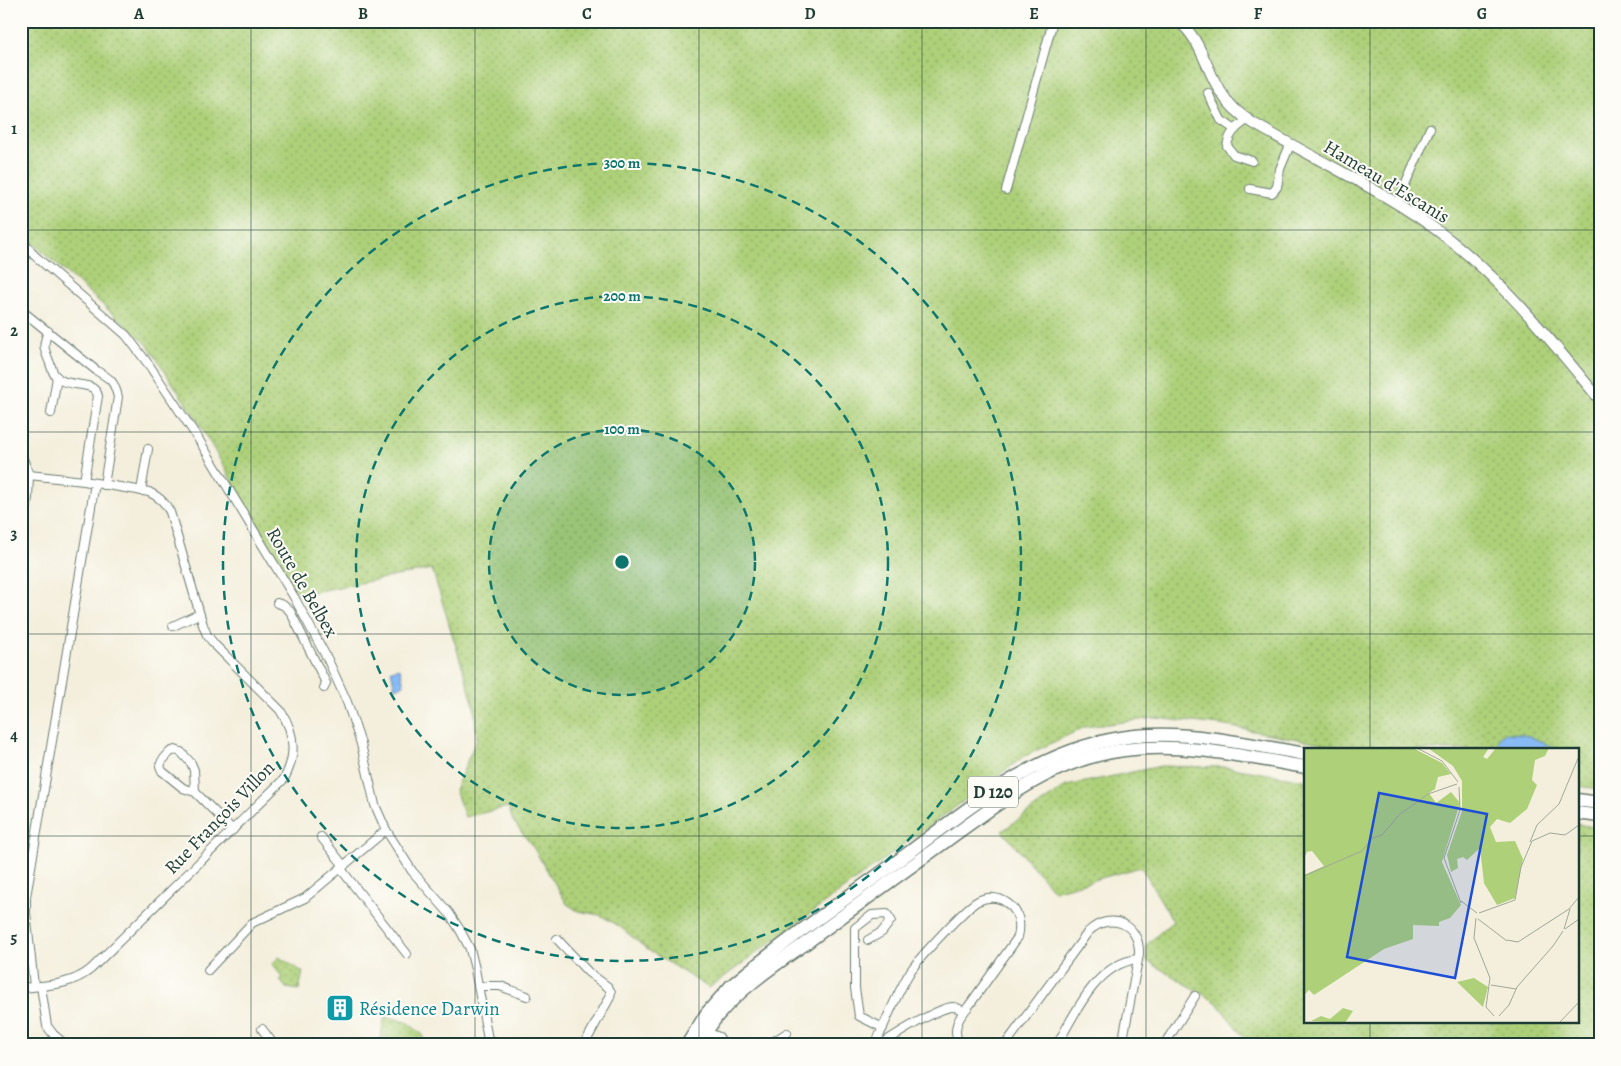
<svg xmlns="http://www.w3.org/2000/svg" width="1621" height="1066" viewBox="0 0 1621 1066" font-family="Alegreya,serif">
  <defs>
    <pattern id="green-dots" width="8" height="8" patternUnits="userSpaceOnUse" patternTransform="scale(1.25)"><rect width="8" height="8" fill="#add079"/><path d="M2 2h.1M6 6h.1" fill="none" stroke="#8caa64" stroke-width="1.8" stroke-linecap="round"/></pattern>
  </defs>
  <rect width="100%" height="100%" fill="#fdfcf7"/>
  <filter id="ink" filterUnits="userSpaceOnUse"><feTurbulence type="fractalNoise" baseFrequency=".02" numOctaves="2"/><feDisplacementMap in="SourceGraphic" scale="10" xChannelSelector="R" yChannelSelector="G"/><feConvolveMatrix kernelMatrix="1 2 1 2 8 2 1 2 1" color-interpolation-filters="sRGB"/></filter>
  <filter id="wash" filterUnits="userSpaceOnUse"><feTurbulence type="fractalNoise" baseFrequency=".0096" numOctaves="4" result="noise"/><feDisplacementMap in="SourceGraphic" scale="20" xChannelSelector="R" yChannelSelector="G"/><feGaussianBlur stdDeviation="1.12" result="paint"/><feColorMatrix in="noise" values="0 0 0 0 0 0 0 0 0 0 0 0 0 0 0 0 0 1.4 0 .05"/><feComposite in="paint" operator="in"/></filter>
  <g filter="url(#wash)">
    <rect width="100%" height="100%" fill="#f4efdd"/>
    <g fill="url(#green-dots)" stroke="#668656">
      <path d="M21,21H1600V789L1577,786V750H1359L1220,725L1155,718L1085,727L1025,756L709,988L648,950L619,926L600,915L578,911L567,904L533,847L513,821L508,807L465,817L455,790L477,738L474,705L432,569L298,595L198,422L147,344L28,239L21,229Z"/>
      <path d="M1161,766L1226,767L1305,780V1022H1577V824L1600,828V1045H1250L1216,1002L1147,961V944L1173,921L1141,867L1054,891L1002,831L1066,786Z"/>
      <path d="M279,957L303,972L299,990L286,988L280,980L283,978L272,964Z"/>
      <path d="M385,1016L407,1022L423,1035L424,1043L426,1045H379Z"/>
    </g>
    <g fill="#88bbf6" stroke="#547c95">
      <path d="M400,668L404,685L395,688L391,670Z"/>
      <path d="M1507,733L1529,736L1558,750H1502C1495,744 1499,735 1507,733Z"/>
    </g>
  </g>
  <g filter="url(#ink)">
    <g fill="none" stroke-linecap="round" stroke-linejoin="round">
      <defs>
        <g id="minor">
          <path d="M1208,93L1221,120L1234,129"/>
          <path d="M1247,120C1237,127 1229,133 1227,146L1234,155L1252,161"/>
          <path d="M1250,189L1272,193L1277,187L1280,169L1290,145"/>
          <path d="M1006,190L1053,21"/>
          <path d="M1397,204L1430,128"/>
          <path d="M21,240L34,255L126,335L149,365L199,440L294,597L328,660L347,702L361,744L375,805L386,830L412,871L449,913L460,930L470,949L475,969L489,1045"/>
          <path d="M21,310L97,371C111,379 114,381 118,397L104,485"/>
          <path d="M48,331C43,346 43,346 49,361C51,365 52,372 55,375C65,390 94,378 98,396L84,481"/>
          <path d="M51,413L57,377"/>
          <path d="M21,453L29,475L28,498L21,541"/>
          <path d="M141,491L148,449"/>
          <path d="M277,603L283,605L290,611L326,683L324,688"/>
          <path d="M173,626L199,614"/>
          <path d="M195,792L194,770L191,763L181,752L175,750L170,752L162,761L160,766L162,771L183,788L195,792L233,830"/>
          <path d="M321,837L344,866"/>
          <path d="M341,869L407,954"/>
          <path d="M557,939L588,972L608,987L611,992L610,997L584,1045"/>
          <path d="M868,940L882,932L891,920L887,914L872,915L855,928V988L859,1016L883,1028"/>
          <path d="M208,970L252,923L305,898L386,830"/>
          <path d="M34,986L26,913V897L95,483"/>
          <path d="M41,986L47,1026L53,1034L66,1045"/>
          <path d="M479,986H500L527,996"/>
          <path d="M21,988C46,985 71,986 91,969L284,779C297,755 295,732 280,710L215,645L207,635L203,625L170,512C165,502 159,497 149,492L84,481L29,475"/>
          <path d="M262,1029L274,1045"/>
          <path d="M706,1032L719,1037L724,1045"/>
          <path d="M489,1040L506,1045"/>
          <path d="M101,1045L106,1041"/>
          <path d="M768,1045L787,1033"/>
          <path d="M875,1045C886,1021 896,995 910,972C918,959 966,907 978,901C988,896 999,897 1007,903C1019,911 1021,924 1018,937L968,1007C958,1018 952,1029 959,1045"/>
          <path d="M880,1045C894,1036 938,1007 953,1007C957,1007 960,1009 964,1012"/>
          <path d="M1005,1045L1088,932C1110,911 1140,923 1139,954L1122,1045"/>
          <path d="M1057,1045C1075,1013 1097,963 1138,959"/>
          <path d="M1164,1045L1195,996"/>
        </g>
        <path id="tertiary" d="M1178,21C1200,37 1206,69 1220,91C1228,104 1240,115 1253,123C1316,160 1389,193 1446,237C1505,282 1553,343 1600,400"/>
        <g id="primary">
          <path d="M687,1045L707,1013L731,986"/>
          <path d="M698,1045C704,1035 711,1024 718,1015C743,986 775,965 806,943"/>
        </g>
        <g id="trunk">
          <path d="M1577,800L1600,803"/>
          <path d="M1577,813L1600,816"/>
          <path d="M806,943C849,911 892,880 935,849C993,807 1050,759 1124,750C1185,742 1246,757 1305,767"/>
          <path d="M731,986C781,944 835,906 888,868C960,816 1030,752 1121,738C1182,728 1245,744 1305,754"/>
        </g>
      </defs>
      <use href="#minor" stroke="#6a7b6f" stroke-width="10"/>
      <use href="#tertiary" stroke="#6a7b6f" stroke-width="12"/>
      <use href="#primary" stroke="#6a7b6f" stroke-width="15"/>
      <use href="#trunk" stroke="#6a7b6f" stroke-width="15"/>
      <use href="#minor" stroke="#fff" stroke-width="8"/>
      <use href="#tertiary" stroke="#fff" stroke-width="10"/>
      <use href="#primary" stroke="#fff" stroke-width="12"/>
      <use href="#trunk" stroke="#fff" stroke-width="12"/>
    </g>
  </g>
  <path fill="none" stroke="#1f3d34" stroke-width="1" stroke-opacity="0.55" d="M251,21V1045M475,21V1045M699,21V1045M922,21V1045M1146,21V1045M1370,21V750M21,230H1600M21,432H1600M21,634H1600M21,836H1305M1577,836H1600M1370,1022V1045"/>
  <circle cx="622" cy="562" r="133" fill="#0f766e" fill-opacity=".12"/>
  <g fill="none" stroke="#0f766e" stroke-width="2.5" stroke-dasharray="9 6">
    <circle cx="622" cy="562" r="133"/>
    <circle cx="622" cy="562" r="266"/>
    <circle cx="622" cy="562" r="399"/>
  </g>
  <defs>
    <symbol id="building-square" viewBox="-11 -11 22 22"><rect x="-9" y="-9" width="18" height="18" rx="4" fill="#0f9aa8" stroke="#fdfcf7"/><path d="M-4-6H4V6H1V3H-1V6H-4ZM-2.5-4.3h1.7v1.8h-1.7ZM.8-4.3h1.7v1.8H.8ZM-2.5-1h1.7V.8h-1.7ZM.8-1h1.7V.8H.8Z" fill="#fff"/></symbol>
  </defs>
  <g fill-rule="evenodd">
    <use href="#building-square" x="324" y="992" width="32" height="32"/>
  </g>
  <g text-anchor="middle" stroke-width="4" stroke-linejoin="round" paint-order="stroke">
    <rect fill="#fdfcf7" stroke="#62766e" stroke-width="1" x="968" y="776.5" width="50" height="31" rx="4"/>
    <g font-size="18" font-weight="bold" fill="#1f3d34">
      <text x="993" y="798">D 120</text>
    </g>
    <g font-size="19" fill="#1f3d34" stroke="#fdfcf7">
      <text transform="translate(1387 181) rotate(31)" y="7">Hameau d'Escanis</text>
      <text transform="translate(303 582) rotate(60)" y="7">Route de Belbex</text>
      <text transform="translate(219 817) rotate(-46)" y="7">Rue François Villon</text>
    </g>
    <g font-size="19" fill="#0d838f" stroke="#fdfcf7" text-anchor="start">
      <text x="359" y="1015">Résidence Darwin</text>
    </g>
  </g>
  <g transform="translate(1304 748)">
    <rect width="275" height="275" fill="#f4efdd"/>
    <path d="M0,0H109L138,15L147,26L134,29L131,41L125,45L132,55L147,44L156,55L138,114L157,157L146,170L135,174V178L109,177V191L80,201L10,247L5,242L0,247V127L20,118L8,103L3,104L0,110ZM124,0H185L179,9L183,11L192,0H245L241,8L231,12L228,32L233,37L223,61L206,75L193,71L186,79L192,94L211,93L219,111L211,150L193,157L180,135L176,100L163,112L159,109L153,111L154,120L147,124L143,107L158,63V33L149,18ZM170,230L184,239L179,259L153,234Z" fill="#add079"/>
    <path d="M186,116L187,121L196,117L201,123L197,127L209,142L198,151L190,150L180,135V125L184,122L180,121L179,117ZM39,260L49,263L41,275L7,273L17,268L26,271Z" fill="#add079"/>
    <path fill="none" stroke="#9fa899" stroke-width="1" d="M113,0L138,13L154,34M155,39L156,62L140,110L157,155M226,94L233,77L255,56L275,8M0,128L58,103L68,90L78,87L95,67L124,46L153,36M157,153L173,165M175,165L211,152L217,119L228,93L246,85L261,87L275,77M172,170L170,190L186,230L182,259L190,268M174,171L203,193M260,181L266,161M261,181L275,171M203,192L214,194L265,161L275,149M249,198L259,183M187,237L212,241M195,268L205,257L213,239L249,198M255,275L275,254"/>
    <path fill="#1d4ed8" fill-opacity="0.15" stroke="#1d4ed8" stroke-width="2.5" d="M75,45L183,66L151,230L43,209Z"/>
    <rect width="275" height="275" fill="none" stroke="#1f3d34" stroke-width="2.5"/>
  </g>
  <circle cx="622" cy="562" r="8" fill="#0f766e" stroke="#fdfcf7" stroke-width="2.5"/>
  <g font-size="15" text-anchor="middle" font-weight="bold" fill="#0f766e" stroke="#fdfcf7" stroke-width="4" stroke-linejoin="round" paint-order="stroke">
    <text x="622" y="168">300 m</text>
    <text x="622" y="301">200 m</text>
    <text x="622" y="434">100 m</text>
  </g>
  <rect width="1621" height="1066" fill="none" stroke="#fdfcf7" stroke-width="55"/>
  <rect x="28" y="28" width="1566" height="1010" fill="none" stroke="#1f3d34" stroke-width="2"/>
  <g font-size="16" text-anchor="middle" font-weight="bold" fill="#1f3d34">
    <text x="139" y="19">A</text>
    <text x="363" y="19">B</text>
    <text x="587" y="19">C</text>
    <text x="810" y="19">D</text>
    <text x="1034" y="19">E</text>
    <text x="1258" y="19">F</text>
    <text x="1482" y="19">G</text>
    <text x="14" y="134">1</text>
    <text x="14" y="336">2</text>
    <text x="14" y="539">3</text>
    <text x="14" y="741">4</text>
    <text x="14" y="943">5</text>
  </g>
</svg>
